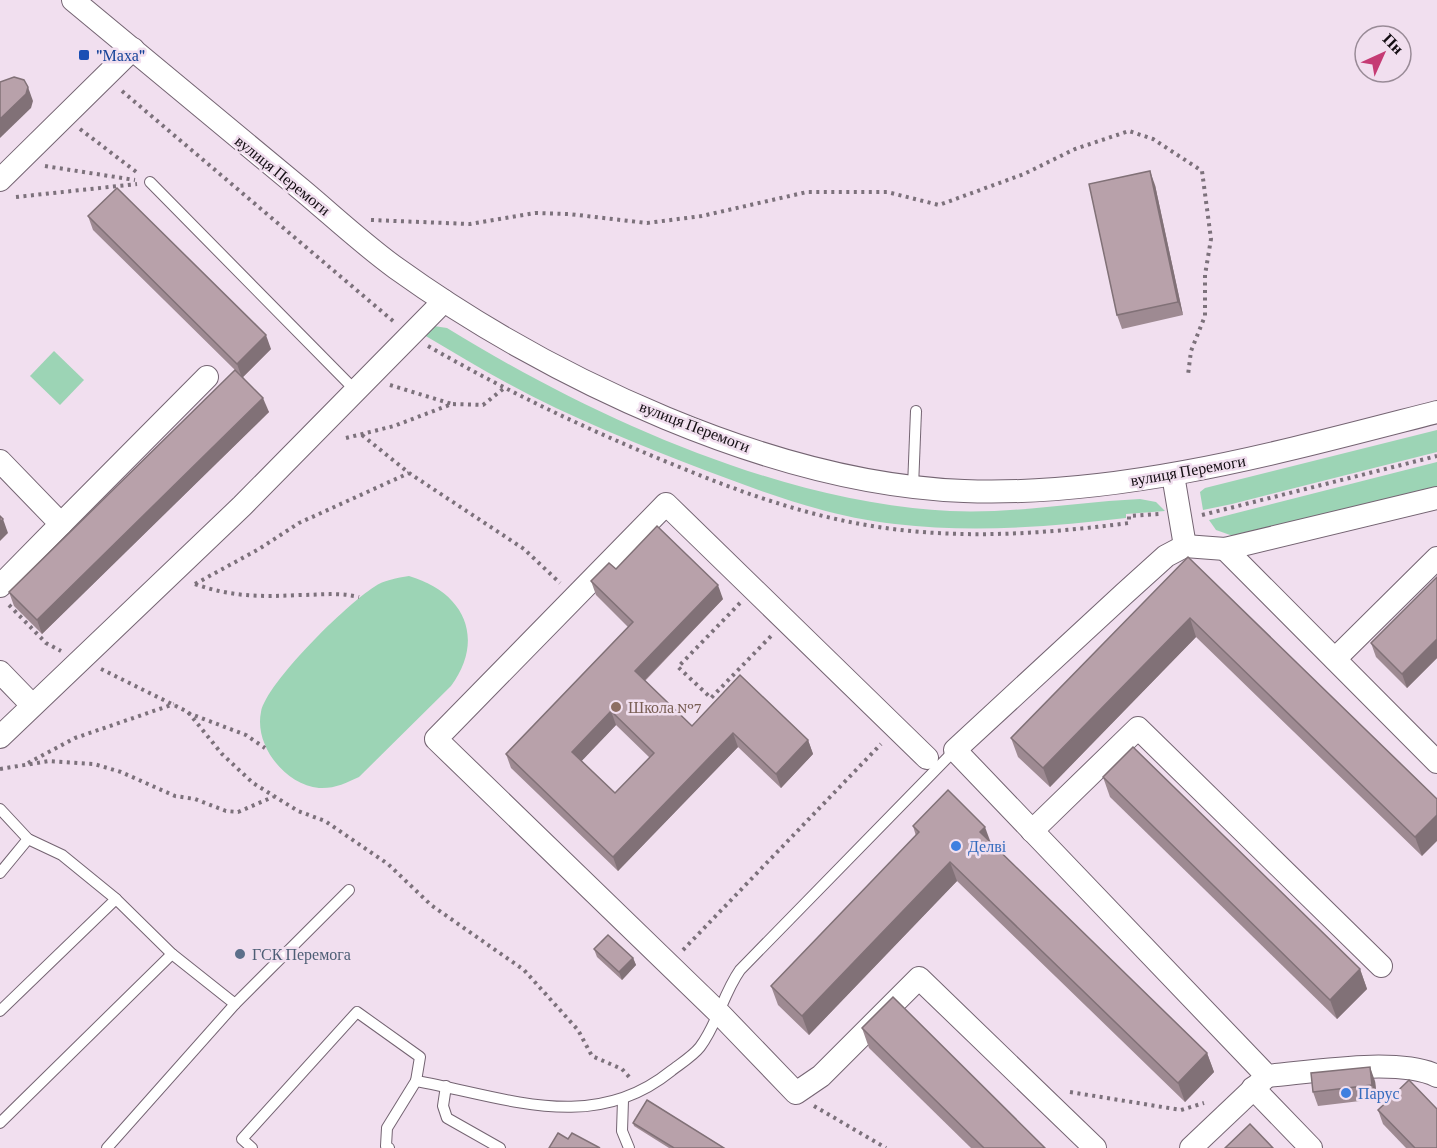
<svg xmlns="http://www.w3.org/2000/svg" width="1437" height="1148" viewBox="0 0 1437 1148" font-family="'Crimson Pro',serif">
  <rect width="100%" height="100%" fill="#f1dfef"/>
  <g fill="#9cd4b5">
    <path d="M434,326L447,328C590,416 780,503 950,511C1014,514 1076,502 1140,499L1156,502L1165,511L1126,514V518C1049,527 973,533 895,524C830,517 768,494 707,471C639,445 571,418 507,383C479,368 452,351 424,335Z"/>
    <path d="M54,351L84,380L60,405L30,376Z"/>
    <path d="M1437,430V452L1232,504L1203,510L1200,492L1205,488Z"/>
    <path d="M1437,462V488L1233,536L1216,530L1209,520Z"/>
    <path d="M409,576C464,592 486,638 451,686L359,777C346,783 334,789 319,788C285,785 254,745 261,712C267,682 347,604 374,587C384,580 397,578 409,576Z"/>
  </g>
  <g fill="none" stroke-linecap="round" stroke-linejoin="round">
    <defs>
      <g id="service">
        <path d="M150,182L356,391"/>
        <path d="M913,487L916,411"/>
        <path d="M0,809L28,839L62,855L116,899L172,954L235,1004L349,890"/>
        <path d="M0,873L28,839"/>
        <path d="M0,1011L116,899"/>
        <path d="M446,1086L443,1106L447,1118L500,1148"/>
        <path d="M623,1100L622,1131L629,1148"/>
        <path d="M0,1123L172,954"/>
        <path d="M107,1148L235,1004"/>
        <path d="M252,1148L242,1139L357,1012L420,1057L416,1081"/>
        <path d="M389,1148L386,1146L387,1128L416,1081C506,1097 592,1135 671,1071C680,1064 693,1056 700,1047C718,1023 723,994 740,970L955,750"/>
      </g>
      <g id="minor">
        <path d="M73,0C150,63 225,127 302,190C333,216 363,244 396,268C549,378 773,484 964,491C1122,497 1285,451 1437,412"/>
        <path d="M0,180L133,49"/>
        <path d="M0,461L61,524L0,586"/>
        <path d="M1173,475L1185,546"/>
        <path d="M1437,498L1225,549L1185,546L1166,556L1125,593L955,750L1267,1076C1312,1072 1398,1057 1437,1076"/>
        <path d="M61,524L207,377"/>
        <path d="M1225,549L1437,762"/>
        <path d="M1335,659L1437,558"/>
        <path d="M0,672L31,704"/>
        <path d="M0,737L242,506L444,301"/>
        <path d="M927,758L666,504L436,739L720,1014L796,1093L821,1076L919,978L1095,1148"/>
        <path d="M1032,831L1138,728L1381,966"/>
        <path d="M1253,1088L1311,1148"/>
        <path d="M1191,1148L1267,1076"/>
      </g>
    </defs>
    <use href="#service" stroke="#746472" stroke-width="12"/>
    <use href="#minor" stroke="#746472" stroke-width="24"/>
    <g stroke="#7c717b" stroke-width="4" stroke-dasharray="3 4.5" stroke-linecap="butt">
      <path d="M122,91L393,321"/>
      <path d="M80,129L139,174"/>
      <path d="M45,166L135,180"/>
      <path d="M16,197L137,184"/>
      <path d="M371,220L470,224L535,213L569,214L647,223L702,216L807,192H887L939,205L1024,174L1075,149L1129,131L1153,139L1202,171L1211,239L1205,275V316L1191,351L1188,375"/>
      <path d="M428,346C510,393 590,431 677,466C740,492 804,515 872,526C957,540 1044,534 1129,523V516L1159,514"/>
      <path d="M390,385L452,404"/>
      <path d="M362,435L409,473L524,549L560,583"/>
      <path d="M346,438L394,426L452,404L483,405L503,389"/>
      <path d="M1202,515L1437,456"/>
      <path d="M195,584L259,549L299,523L409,473"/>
      <path d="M195,584C231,597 262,597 300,595C321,595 338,592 359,597"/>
      <path d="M740,603L678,667L711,698L771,636"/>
      <path d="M9,605L46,643L61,651"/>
      <path d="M101,669L188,712L222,754L253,783L298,811L325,821L388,864L431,905L524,970L578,1030L592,1056L622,1069L631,1079"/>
      <path d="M188,713L246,735L265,748"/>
      <path d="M28,763L75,738L174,704"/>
      <path d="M0,769L49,761L94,764L121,772L175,796L195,799L226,811L238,812L273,797"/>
      <path d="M683,950L881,744"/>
      <path d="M1070,1092L1181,1110L1204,1103"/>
      <path d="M814,1106L886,1148"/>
    </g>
    <use href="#service" stroke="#fff" stroke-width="10"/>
    <use href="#minor" stroke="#fff" stroke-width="22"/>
  </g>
  <g fill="#9e8a92" fill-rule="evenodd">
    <path d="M1155,185L1183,315L1122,329L1117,315Z"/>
    <path d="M88,216L271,349L243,377L269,412L42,634L14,606L9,592L235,370L93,230Z"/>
    <path d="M1188,557L1437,799L1422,856L1196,637L1050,787L1018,757L1011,738Z"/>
    <path d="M616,569L723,599L645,681L692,726L808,740L813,754L781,788L738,747L618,871L511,768L506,754L628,627L596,595L591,581ZM616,725L650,758L615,793L581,761Z"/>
    <path d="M1437,577V658L1407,688L1376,657L1371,643Z"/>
    <path d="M1103,777L1360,969L1367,989L1337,1019L1110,797Z"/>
    <path d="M913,826L991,843L1207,1053L1214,1072L1185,1102L957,881L809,1035L778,1005L771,986L916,836Z"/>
    <path d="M594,949L633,958L636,965L622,980L597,957Z"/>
    <path d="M862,1028L1045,1148H971L869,1048Z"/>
    <path d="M1375,1081L1377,1099L1318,1106L1313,1092Z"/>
    <path d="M1378,1110L1437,1148H1406L1383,1124Z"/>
    <path d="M633,1123L724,1148H669L634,1126Z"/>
  </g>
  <g fill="#817177">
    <path d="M28,87L33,101L31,108L0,138V119Z"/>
    <path d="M1150,171L1155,185L1183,315L1178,302Z"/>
    <path d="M266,335L271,349L242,378L237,364Z"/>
    <path d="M263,398L269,412L42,634L37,620Z"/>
    <path d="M3,519L8,533L0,541V522Z"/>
    <path d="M718,585L723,599L640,685L635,671Z"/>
    <path d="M1190,618L1196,637L1050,787L1043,768Z"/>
    <path d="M1437,639V658L1407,688L1402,674Z"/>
    <path d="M611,711L616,725L577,766L572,752Z"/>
    <path d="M733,733L738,747L618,871L613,857Z"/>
    <path d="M808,740L813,754L781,788L776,774Z"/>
    <path d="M1437,815V841L1422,856L1415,837Z"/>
    <path d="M985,827L992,846L980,832Z"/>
    <path d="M950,862L957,881L809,1035L802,1016Z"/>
    <path d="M633,958L636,965L622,980L619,972Z"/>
    <path d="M1360,969L1367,989L1337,1019L1330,1000Z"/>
    <path d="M1207,1053L1214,1072L1185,1102L1178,1083Z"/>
    <path d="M1370,1067L1375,1081L1377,1099L1372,1085Z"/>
  </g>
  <g fill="#b8a1aa" stroke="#817177" stroke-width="1.5" fill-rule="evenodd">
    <path d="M14,77L24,80L28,87L26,94L0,119V82Z"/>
    <path d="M1150,171L1178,302L1117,315L1089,184Z"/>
    <path d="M117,188L266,335L237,364L88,216Z"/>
    <path d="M235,370L263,398L37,620L9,592Z"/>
    <path d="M0,516L3,519L0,522Z"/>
    <path d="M657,526L718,585L635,671L692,726L740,675L808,740L776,774L733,733L613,857L506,754L633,622L591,581L609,563L616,569ZM611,711L654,753L615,793L572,752Z"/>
    <path d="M1188,557L1437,799V815L1415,837L1190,618L1043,768L1011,738Z"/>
    <path d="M1437,577V639L1402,674L1371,643Z"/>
    <path d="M1133,747L1360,969L1330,1000L1103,777Z"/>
    <path d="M948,790L985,827L980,832L1207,1053L1178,1083L950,862L802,1016L771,986L919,832L913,826Z"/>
    <path d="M608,935L633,958L619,972L594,949Z"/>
    <path d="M893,997L1045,1148H984L862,1028Z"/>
    <path d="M1370,1067L1372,1085L1313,1092L1311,1073Z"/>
    <path d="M1409,1080L1437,1109V1148H1415L1378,1110Z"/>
    <path d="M647,1100L724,1148H674L633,1123Z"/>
    <path d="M1250,1124L1273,1148H1225Z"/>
    <path d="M558,1133L568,1139L572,1133L600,1148H549Z"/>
  </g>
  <rect fill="#1a4fb4" stroke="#f1dfef" stroke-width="2" x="78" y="49" width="12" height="12" rx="3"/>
  <circle fill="#8d6e63" stroke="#f1dfef" stroke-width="2" cx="616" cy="707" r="6"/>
  <g fill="#3f7fe0" stroke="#f1dfef" stroke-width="2">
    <circle cx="956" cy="846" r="6"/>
    <circle cx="1346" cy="1093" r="6"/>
  </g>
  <circle fill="#5c6f8a" stroke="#f1dfef" stroke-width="2" cx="240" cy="954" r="6"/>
  <g text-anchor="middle" stroke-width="5" stroke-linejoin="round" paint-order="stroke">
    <g font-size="16" fill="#164399" stroke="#f1dfef" text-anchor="start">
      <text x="96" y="61">"Маха"</text>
    </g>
    <g font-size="16" fill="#140e13" stroke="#f1dfef">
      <text transform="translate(283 175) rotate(39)" y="6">вулиця Перемоги</text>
      <text transform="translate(695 426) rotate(21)" y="6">вулиця Перемоги</text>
      <text transform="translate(1188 470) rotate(-10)" y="6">вулиця Перемоги</text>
    </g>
    <g font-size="16" fill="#785e54" stroke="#f1dfef" text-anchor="start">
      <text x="628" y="713">Школа №7</text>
    </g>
    <g font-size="16" fill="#366cbe" stroke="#f1dfef" text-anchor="start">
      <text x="968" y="852">Делві</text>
      <text x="1358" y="1099">Парус</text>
    </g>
    <g font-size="16" fill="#4e5e75" stroke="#f1dfef" text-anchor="start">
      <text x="252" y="960">ГСК Перемога</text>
    </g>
  </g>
  <g transform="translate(1383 54) rotate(45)"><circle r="28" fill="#f1dfef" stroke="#998b97" stroke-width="1.5"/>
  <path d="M0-4.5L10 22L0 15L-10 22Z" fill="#c53b74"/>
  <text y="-9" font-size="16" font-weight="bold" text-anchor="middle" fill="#140e13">Пн</text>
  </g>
</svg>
